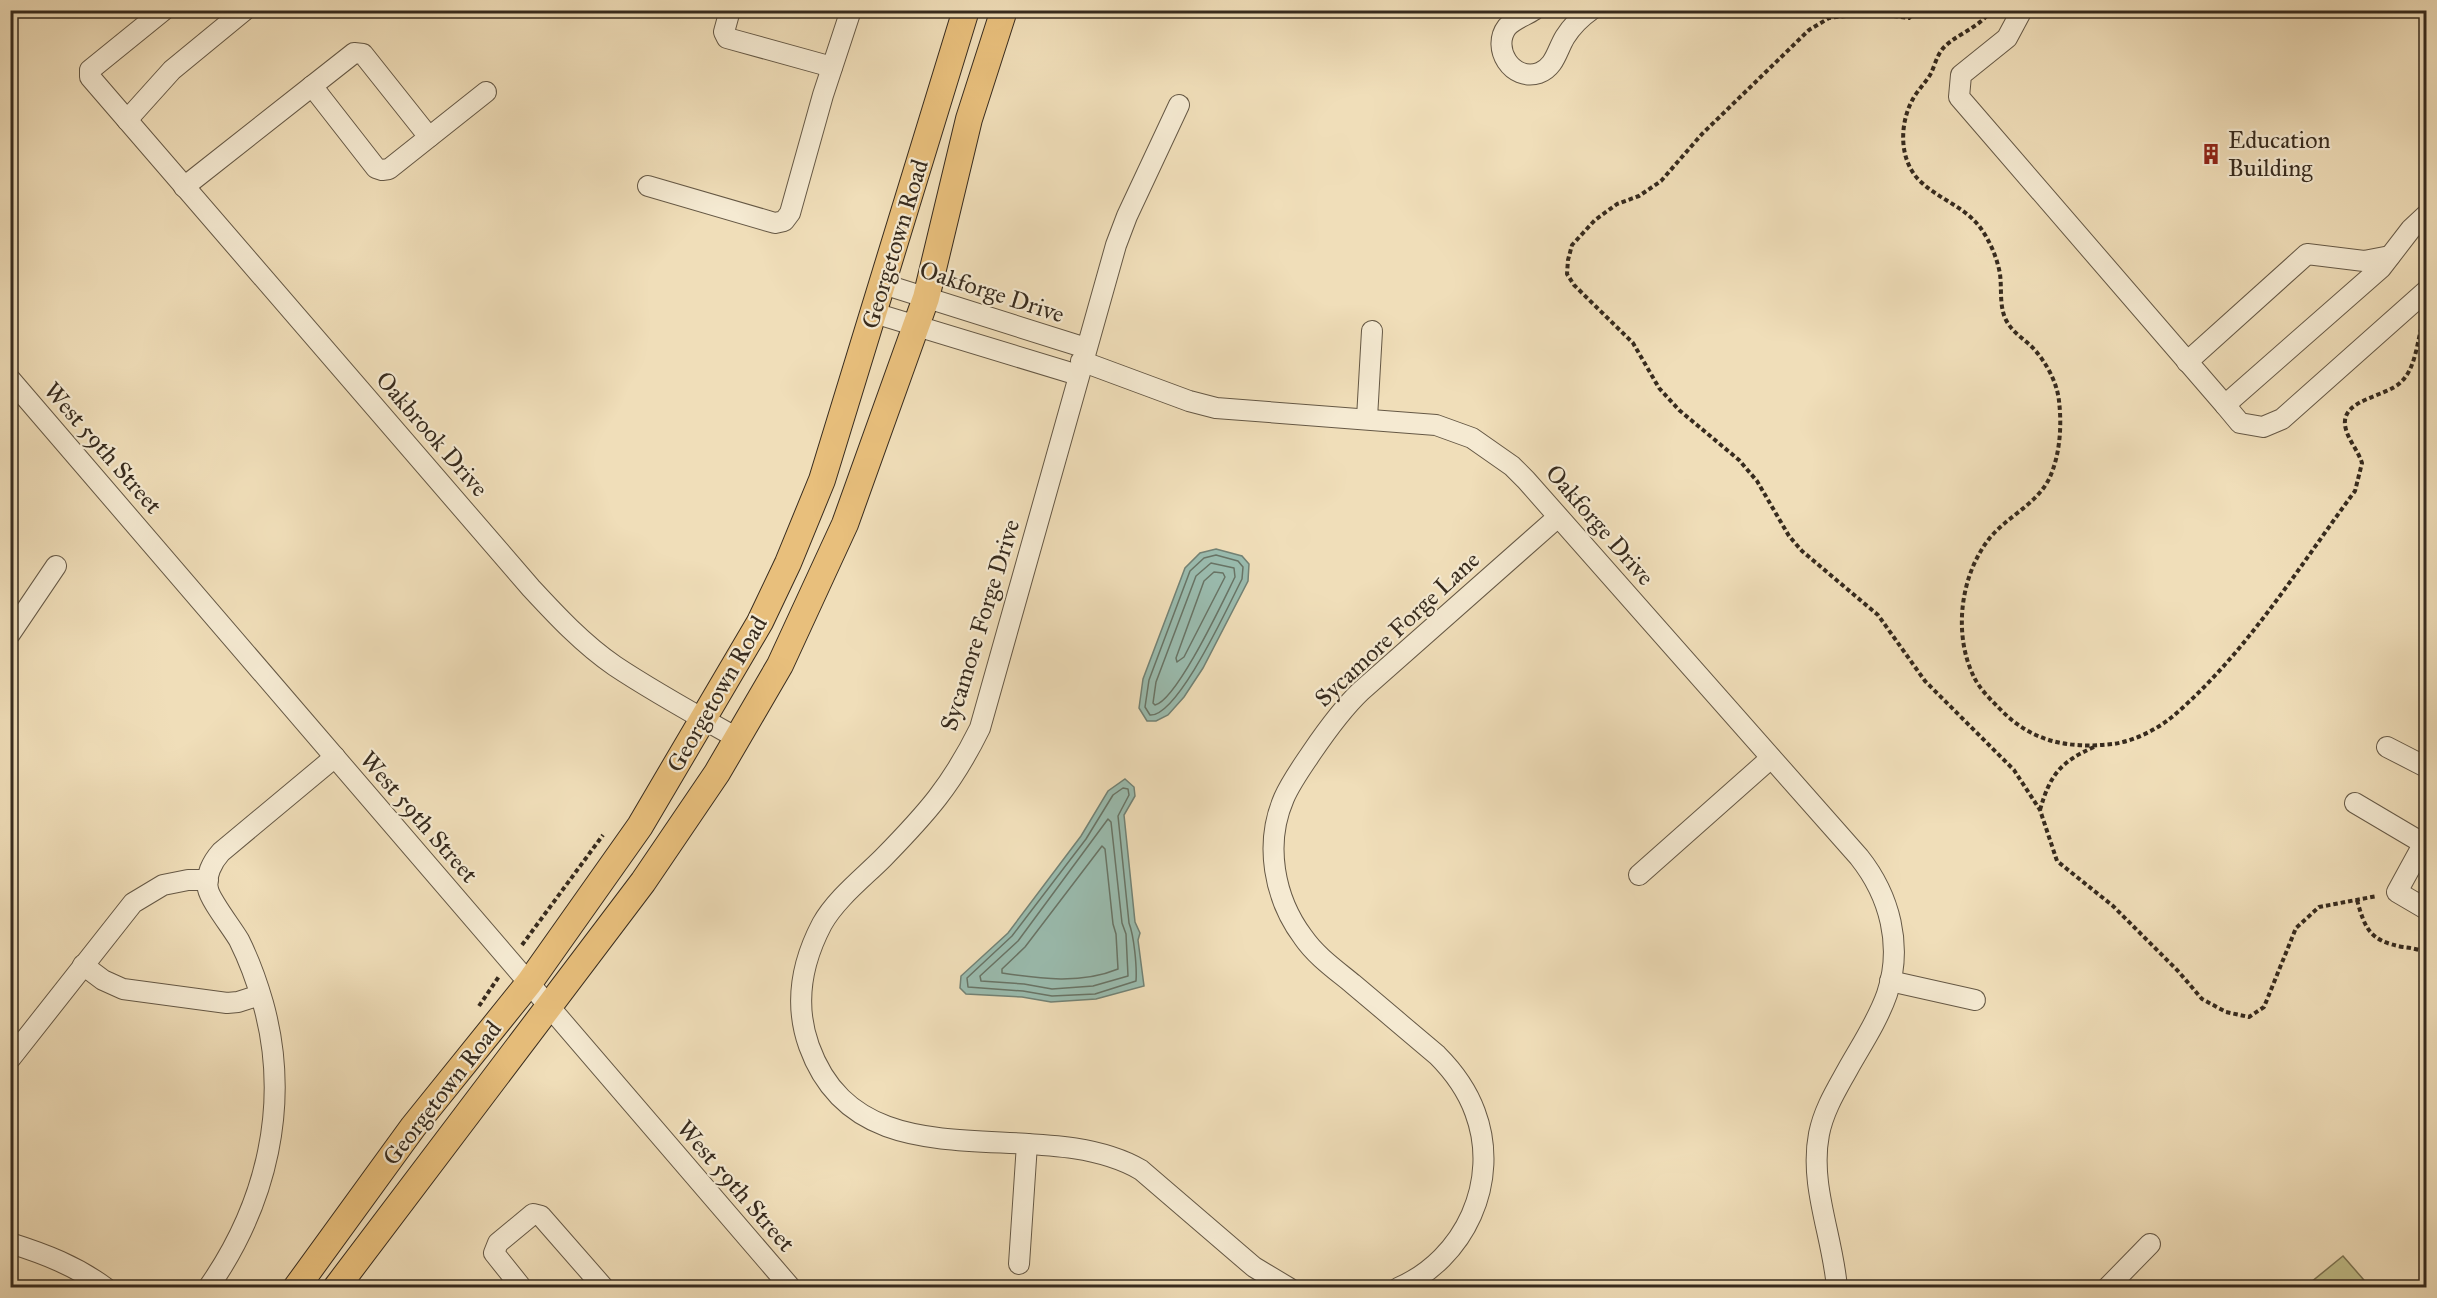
<svg xmlns="http://www.w3.org/2000/svg" width="2437" height="1298" viewBox="0 0 2437 1298" font-family="'IM FELL Great Primer',serif">
  <rect width="100%" height="100%" fill="#f0deb9"/>
  <filter id="stains"><feTurbulence type="fractalNoise" baseFrequency=".00333" numOctaves="4"/><feColorMatrix values="0 0 0 0 .2 0 0 0 0 .09 0 0 0 0 .02 0 0 0 .5 -.17"/></filter>
  <radialGradient id="worn" r=".72"><stop offset=".6" stop-color="#630" stop-opacity="0"/><stop offset="1" stop-color="#630" stop-opacity=".3"/></radialGradient>
  <path fill="#c1bf8a" stroke="#7c7554" stroke-width="1.5" d="M2343,1256L2370,1287H2305Z"/>
  <g fill="#9abcaf" stroke="#728275" stroke-width="1.5">
    <path d="M1216,549L1242,556L1249,564L1248,581L1203,668L1184,697L1168,715L1156,721H1147L1139,708L1143,679L1185,568L1200,553Z"/>
    <path d="M1125,779L1134,787L1135,796L1124,815L1135,922L1140,933L1138,940L1144,986L1096,999L1051,1002L1022,997L966,994L960,988L961,976L1008,933L1081,836L1108,791Z"/>
  </g>
  <g fill="none" stroke-linecap="round" stroke-linejoin="round">
    <g stroke="#687466" stroke-width="1.5">
      <path d="M1216,555L1238,561L1243,567L1242,579C1229,604 1178,717 1150,715L1145,707L1149,680L1190,571L1204,558Z"/>
      <path d="M1211,563L1234,568L1235,577C1223,601 1177,700 1155,705L1153,703L1156,682L1196,576Z"/>
      <path d="M1214,572L1223,573L1225,577L1184,657L1177,662L1176,658L1204,581Z"/>
      <path d="M1123,788L1128,789L1129,795L1118,816L1129,923C1134,936 1137,966 1136,981L1095,994L1052,996L1023,991L968,987L967,978L1012,936L1086,839L1113,795Z"/>
      <path d="M1108,819L1111,822L1122,923L1126,934L1128,976L1093,986L1052,989L1024,984L981,981L980,976L1018,941Z"/>
      <path d="M1102,846L1105,849L1113,924L1116,934L1118,969C1082,984 1040,979 1002,973V969L1025,947Z"/>
    </g>
    <defs>
      <g id="minor">
        <path d="M164,10L90,70V77L531,588C556,615 583,644 615,666C654,692 696,715 737,738"/>
        <path d="M730,10L724,32L727,38L832,67"/>
        <path d="M1534,10C1525,16 1514,19 1507,27C1491,48 1512,82 1539,73C1555,67 1557,50 1565,37C1572,26 1581,17 1591,10"/>
        <path d="M2022,10L2007,38L1961,75L1959,97L2225,405L2381,268L2411,229L2426,215"/>
        <path d="M312,86L376,168L382,170L389,169L486,92"/>
        <path d="M1179,105L1127,216L1116,245L980,728C952,785 927,813 883,858C863,878 836,899 822,924C802,962 794,1004 809,1046C861,1191 1038,1110 1141,1170L1254,1267L1289,1288"/>
        <path d="M127,120L172,70L245,10"/>
        <path d="M648,186L775,223L784,221L790,213L823,95L851,10"/>
        <path d="M184,187L354,53L363,54L429,137"/>
        <path d="M883,284L1086,348"/>
        <path d="M874,313L1078,375"/>
        <path d="M1081,361L1189,401L1216,408L1436,425L1472,438L1512,466L1526,480L1859,857C1890,896 1903,946 1887,994C1878,1020 1862,1044 1849,1067C1837,1089 1824,1109 1819,1134C1809,1185 1833,1237 1837,1288"/>
        <path d="M2187,362L2307,254L2364,261L2390,256"/>
        <path d="M10,379L791,1288"/>
        <path d="M2225,405L2240,423L2263,427L2282,419L2426,291"/>
        <path d="M1367,418L1372,331"/>
        <path d="M10,634L56,566"/>
        <path d="M2387,747L2426,767"/>
        <path d="M2355,803L2426,845"/>
        <path d="M2426,839L2397,892L2426,909"/>
        <path d="M1639,875L1771,758"/>
        <path d="M83,965L103,980L123,989L227,1003L238,1002L260,995"/>
        <path d="M1890,981L1975,1000"/>
        <path d="M10,1059L133,903L163,885L188,880H208"/>
        <path d="M10,1243C45,1254 76,1266 106,1288"/>
        <path d="M1019,1264L1027,1144"/>
        <path d="M208,1288C267,1204 291,1103 263,1003C257,982 249,960 239,940C232,928 210,900 208,889C205,876 212,862 221,852L335,757"/>
        <path d="M522,1288L494,1253L498,1243L533,1214L541,1216L604,1288"/>
        <path d="M1398,1288C1465,1259 1501,1181 1475,1112C1467,1090 1453,1071 1437,1055C1409,1031 1381,1008 1353,984C1336,970 1316,956 1303,937C1274,898 1264,844 1284,798C1291,782 1302,767 1312,752C1327,730 1342,709 1361,691L1558,517"/>
        <path d="M2107,1288L2150,1244"/>
      </g>
      <g id="major">
        <path d="M296,1288L413,1127L529,983L640,826L760,622L788,563L822,480L966,10"/>
        <path d="M336,1288L643,882L717,773L780,665L845,524L926,298L969,119L1004,10"/>
      </g>
    </defs>
    <use href="#minor" stroke="#655845" stroke-width="22"/>
    <use href="#major" stroke="#372b1e" stroke-width="28"/>
    <g stroke="#372b1e" stroke-width="4" stroke-dasharray="4.5 3" stroke-linecap="butt">
      <path d="M1917,10L1909,18L1869,13L1829,18L1809,30L1702,134L1661,181L1639,196L1617,204L1595,220L1572,245L1568,260L1567,274L1574,285L1633,343L1659,388L1679,410L1739,460L1757,481L1789,536L1802,551L1878,615L1925,681L2014,770L2040,810L2057,861L2113,906L2178,971L2202,999L2226,1012L2249,1017L2264,1007L2296,928L2319,907L2377,896"/>
      <path d="M1992,10C1977,30 1951,36 1941,51C1936,58 1934,68 1930,75C1925,83 1919,89 1914,97C1899,122 1898,161 1921,182C1939,199 1963,206 1979,226C1989,239 1997,257 2000,274C2002,289 1999,306 2006,320C2012,332 2024,339 2033,348C2046,362 2057,382 2059,401C2062,426 2060,456 2049,479C2036,505 2006,517 1989,539C1960,576 1953,635 1974,677C1979,688 1990,699 1999,708C2031,742 2068,749 2113,744C2134,741 2156,730 2172,717C2246,654 2298,568 2355,491L2362,463C2358,450 2347,439 2345,425C2342,399 2386,397 2401,382C2416,368 2417,341 2423,322"/>
      <path d="M2040,810C2050,775 2060,762 2094,747"/>
      <path d="M2357,900C2365,929 2370,941 2403,947C2411,948 2419,949 2426,953"/>
      <path d="M522,945L603,835"/>
      <path d="M479,1006L500,975"/>
    </g>
    <use href="#minor" stroke="#f5ead2" stroke-width="20"/>
    <use href="#major" stroke="#e8bf7c" stroke-width="26"/>
  </g>
  <defs>
    <symbol id="building-bare" viewBox="-9 -9 18 18"><path d="M-4-6H4V6H1V3H-1V6H-4ZM-2.5-4.3h1.7v1.8h-1.7ZM.8-4.3h1.7v1.8H.8ZM-2.5-1h1.7V.8h-1.7ZM.8-1h1.7V.8H.8Z" fill="#8f2418" stroke="#f5ead2" stroke-width="2.5" paint-order="stroke"/></symbol>
  </defs>
  <g fill-rule="evenodd">
    <use href="#building-bare" x="2196" y="139" width="30" height="30"/>
  </g>
  <g text-anchor="middle" stroke-width="4.5" stroke-linejoin="round" paint-order="stroke">
    <g font-size="24" fill="#372b1e" stroke="#f5ead2" text-anchor="start">
      <text x="2228" y="148">Education<tspan x="2228" dy="28">Building</tspan></text>
    </g>
    <g font-size="24" fill="#372b1e" stroke="#f5ead2">
      <text transform="translate(895 244) rotate(-73)" y="8">Georgetown Road</text>
      <text transform="translate(992 292) rotate(18)" y="8">Oakforge Drive</text>
      <text transform="translate(432 434) rotate(49)" y="8">Oakbrook Drive</text>
      <text transform="translate(103 448) rotate(49)" y="8">West 59th Street</text>
      <text transform="translate(1600 525) rotate(49)" y="8">Oakforge Drive</text>
      <text transform="translate(980 625) rotate(-73)" y="8">Sycamore Forge Drive</text>
      <text transform="translate(1397 629) rotate(-43)" y="8">Sycamore Forge Lane</text>
      <text transform="translate(717 694) rotate(-60)" y="8">Georgetown Road</text>
      <text transform="translate(419 817) rotate(49)" y="8">West 59th Street</text>
      <text transform="translate(442 1093) rotate(-52)" y="8">Georgetown Road</text>
      <text transform="translate(736 1186) rotate(49)" y="8">West 59th Street</text>
    </g>
  </g>
  <rect width="2437" height="1298" fill="none" stroke="#f0deb9" stroke-width="36"/>
  <rect x="12" y="12" width="2413" height="1274" fill="none" stroke="#372b1e" stroke-width="3"/>
  <rect x="18" y="18" width="2401" height="1262" fill="none" stroke="#372b1e" stroke-width="1.5"/>
  <rect width="100%" height="100%" filter="url(#stains)"/>
  <rect width="100%" height="100%" fill="url(#worn)"/>
</svg>
